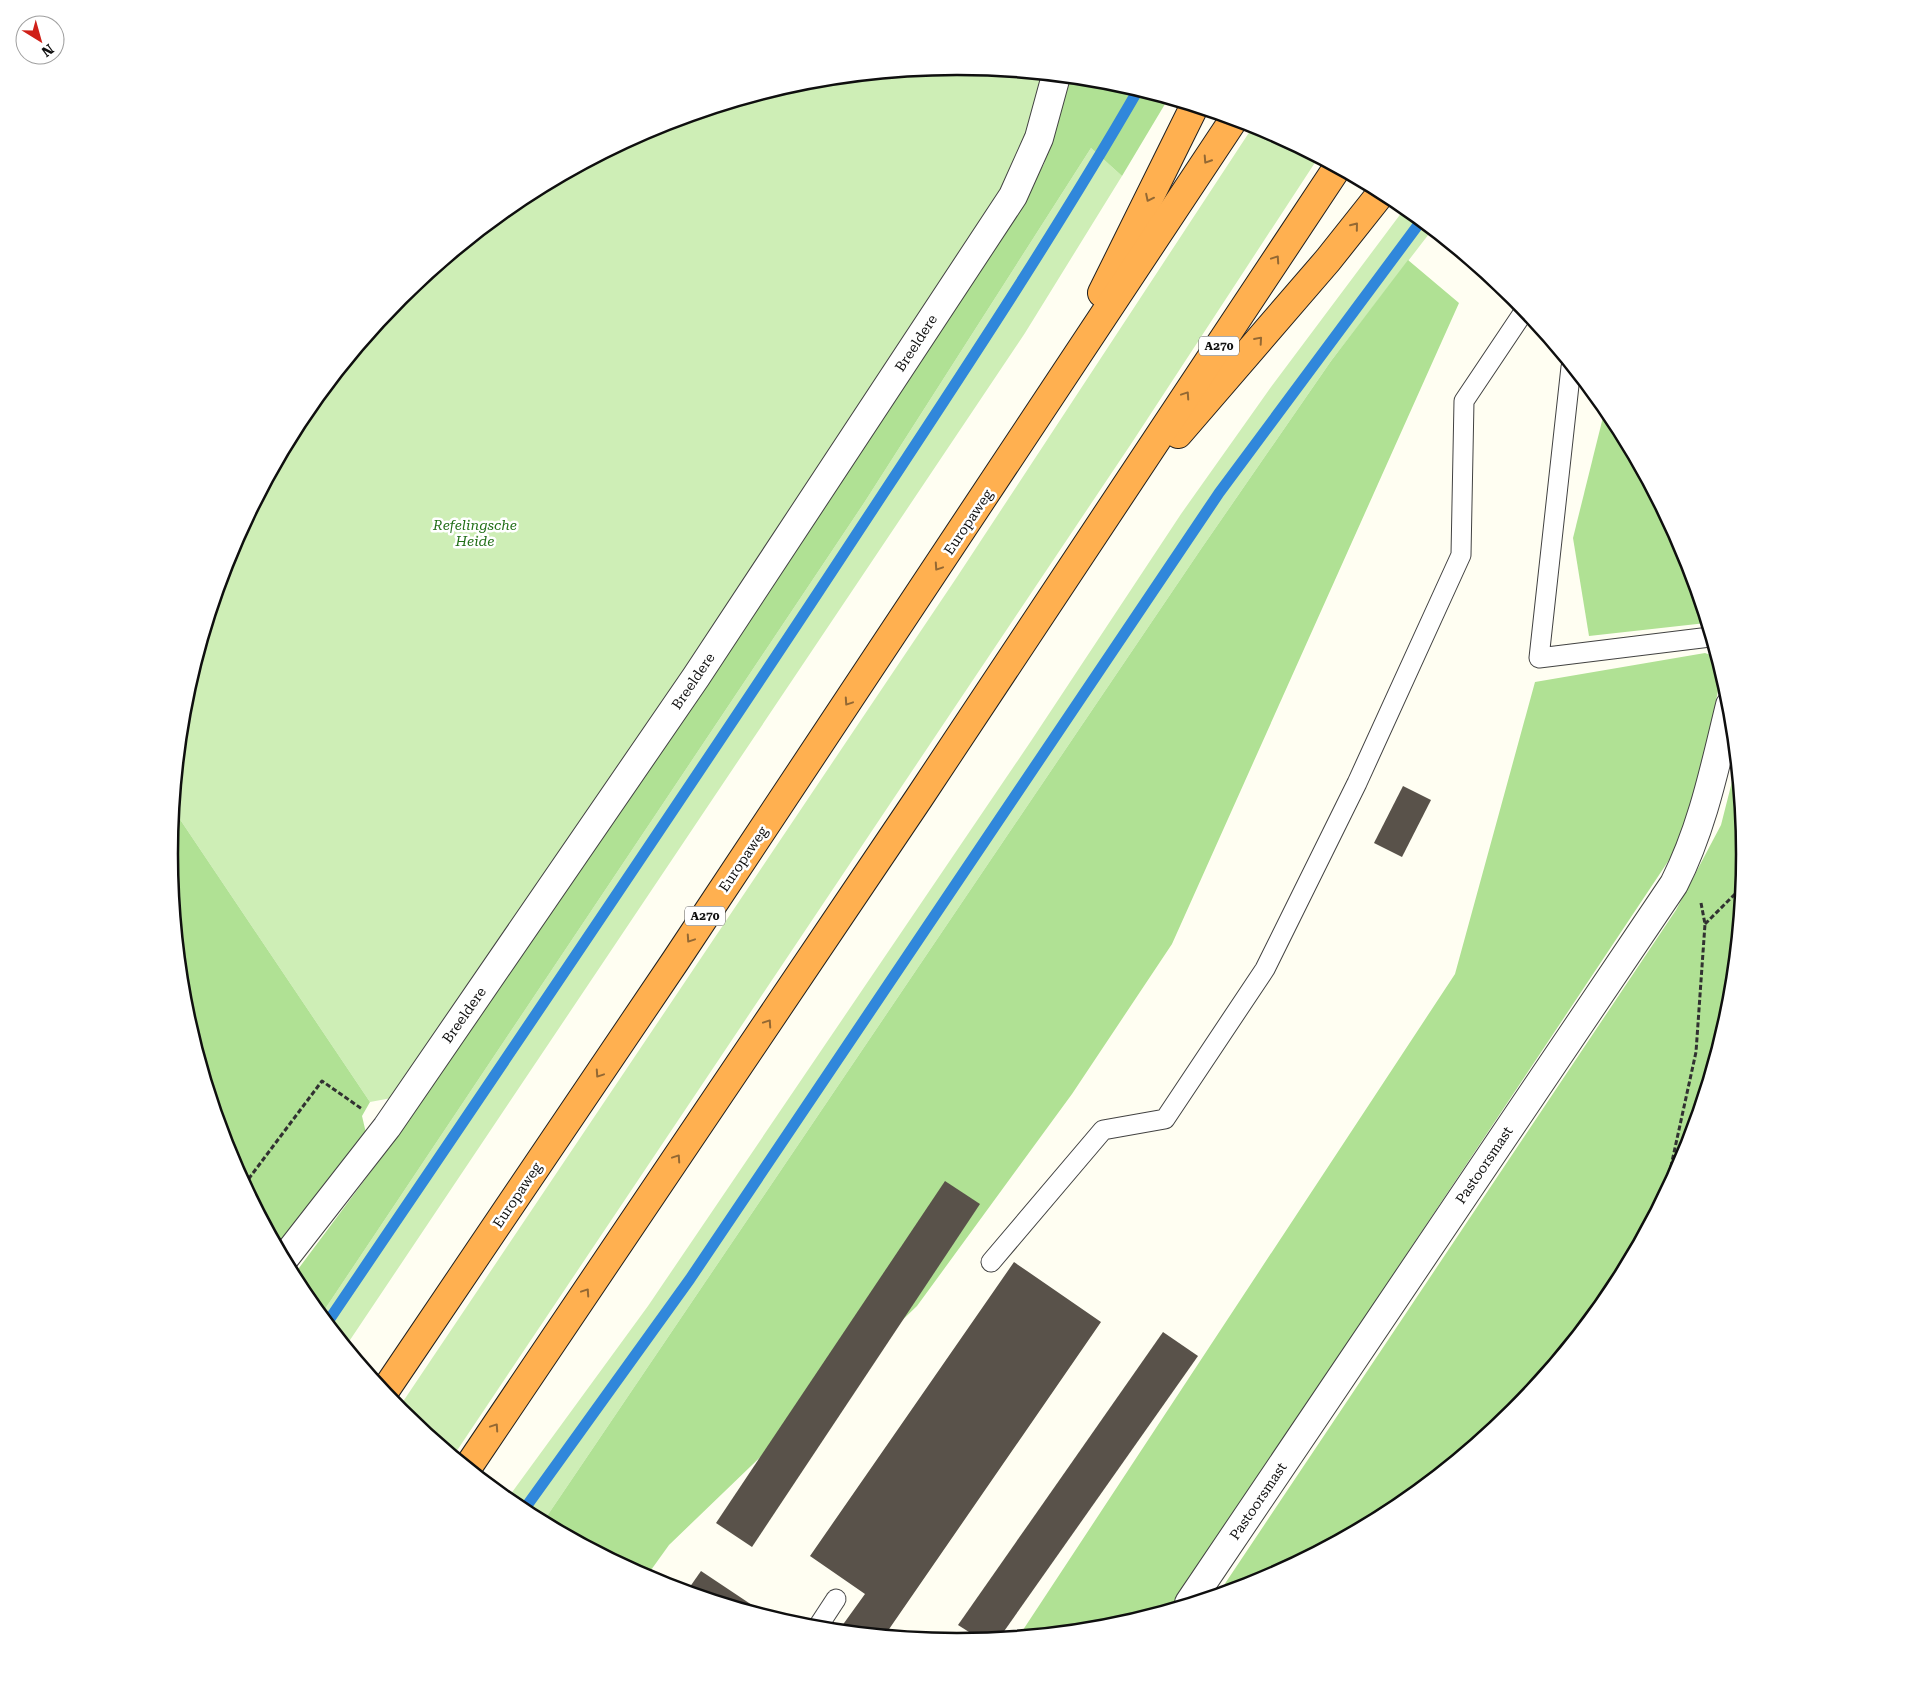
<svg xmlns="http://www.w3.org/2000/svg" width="1913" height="1708" viewBox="0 0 1913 1708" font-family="'Roboto Serif',serif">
  <rect width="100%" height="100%" fill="#fffef2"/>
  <g fill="#ceeeb6">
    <path d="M957,66L1080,78L1036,105L1025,140L995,207L872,399L397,1097L370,1102L173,809L184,700L229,552L302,416L400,297L519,199L655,126L803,81Z"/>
    <path d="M1254,125L1318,158L1131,444L454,1455L398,1409L957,577Z"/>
    <path d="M1091,148L1122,176L1025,333L346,1346L321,1315L864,503Z"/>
    <path d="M1405,208L1432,230L1331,361L1201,549L543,1522L519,1509L507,1499L648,1306L1031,741L1181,514L1271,387Z"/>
  </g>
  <g fill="#b0e194">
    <path d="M1071,78L1110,81L1168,99L1122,176L1091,148L864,503L321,1315L301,1291L293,1276L387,1150L486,1006L1010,225L1044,164Z"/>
    <path d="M1408,260L1459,303L1172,944L1072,1094L917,1306L669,1545L646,1577L543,1522L1201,549L1331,361Z"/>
    <path d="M1605,409L1612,417L1684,553L1706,623L1589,636L1573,538Z"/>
    <path d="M1705,653L1716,657L1721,675L1702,774L1683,831L1671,857L1171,1608L1110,1627L1019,1636L1455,974L1535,682Z"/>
    <path d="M1736,766L1744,854L1729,1008L1684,1156L1611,1292L1513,1411L1394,1509L1258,1582L1218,1594L1676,910L1721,825Z"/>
    <path d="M173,809L370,1102L362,1116L366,1133L284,1260L229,1155L184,1007L169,854Z"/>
  </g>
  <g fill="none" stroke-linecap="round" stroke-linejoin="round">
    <g stroke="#3087db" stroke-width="11">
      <path d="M327,1323C503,1063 680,803 852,541C950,392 1049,244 1138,90"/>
      <path d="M523,1511L690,1279L1219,493L1421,221"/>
    </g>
  </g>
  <g fill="#59524a">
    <path d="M1403,786L1431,800L1402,857L1374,843Z"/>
    <path d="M945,1181L980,1204L752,1547L716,1523Z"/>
    <path d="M1014,1262L1101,1322L885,1635L839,1630L865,1594L810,1556Z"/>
    <path d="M1163,1332L1198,1356L1000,1637L980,1639L958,1625Z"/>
    <path d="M701,1571L767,1615L766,1616L687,1591Z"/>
  </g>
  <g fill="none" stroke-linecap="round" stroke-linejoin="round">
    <defs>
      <g id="service">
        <path d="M1571,367L1539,658L1710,637"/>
        <path d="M991,1262L1103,1130L1165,1119L1265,969L1357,783L1461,555L1464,401L1525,310"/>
        <path d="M817,1628L836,1599"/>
      </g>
      <path id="minor" d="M284,1259L387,1127L696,677L1013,196L1039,138L1056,76"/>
      <path id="tertiary" d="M1189,1603L1674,884C1703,827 1715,766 1730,705"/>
      <g id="motorway">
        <path d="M1102,293L1194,107"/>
        <path d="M1178,434L1328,260L1382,192"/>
        <path d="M384,1392L676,960L1234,119"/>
        <path d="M468,1467L919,798L1337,168"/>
      </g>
    </defs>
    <use href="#service" stroke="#424242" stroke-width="21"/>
    <use href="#minor" stroke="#424242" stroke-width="30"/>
    <use href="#tertiary" stroke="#424242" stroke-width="30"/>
    <use href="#motorway" stroke="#202020" stroke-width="30"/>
    <g stroke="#313131" stroke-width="3" stroke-dasharray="5 2.5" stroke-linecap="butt">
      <path d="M1705,924L1741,888"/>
      <path d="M244,1185L322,1081L362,1109"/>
      <path d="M1666,1189L1696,1052L1705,924L1701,903"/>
    </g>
    <use href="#service" stroke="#fff" stroke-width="19"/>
    <use href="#minor" stroke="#fff" stroke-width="28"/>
    <use href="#tertiary" stroke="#fff" stroke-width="28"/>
    <use href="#motorway" stroke="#ffb050" stroke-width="28"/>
  </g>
  <defs><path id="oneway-chevron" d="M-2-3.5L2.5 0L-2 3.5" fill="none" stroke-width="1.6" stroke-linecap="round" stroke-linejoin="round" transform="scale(1.25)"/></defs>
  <g stroke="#936833">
    <use href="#oneway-chevron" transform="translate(1207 160) rotate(123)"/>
    <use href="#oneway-chevron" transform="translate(1149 198) rotate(116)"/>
    <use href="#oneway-chevron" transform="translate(1355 226) rotate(-51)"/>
    <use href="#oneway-chevron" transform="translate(1276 259) rotate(-56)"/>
    <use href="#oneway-chevron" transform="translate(1259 340) rotate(-49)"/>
    <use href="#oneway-chevron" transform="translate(1186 395) rotate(-56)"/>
    <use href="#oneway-chevron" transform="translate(938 567) rotate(124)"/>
    <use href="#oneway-chevron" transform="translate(848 702) rotate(124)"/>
    <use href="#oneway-chevron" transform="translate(690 939) rotate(124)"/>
    <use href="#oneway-chevron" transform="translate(768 1023) rotate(-56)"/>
    <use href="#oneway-chevron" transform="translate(599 1074) rotate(124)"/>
    <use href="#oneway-chevron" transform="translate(677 1158) rotate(-56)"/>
    <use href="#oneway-chevron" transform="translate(586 1292) rotate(-56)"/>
    <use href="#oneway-chevron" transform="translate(495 1427) rotate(-56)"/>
  </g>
  <g text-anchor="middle" stroke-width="5" stroke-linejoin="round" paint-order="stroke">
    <g fill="#fff" stroke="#575757" stroke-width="1">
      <rect x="1199" y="336.5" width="40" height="19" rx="4"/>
      <rect x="685" y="906.5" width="40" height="19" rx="4"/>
    </g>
    <g font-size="12" font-weight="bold" fill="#0f0f0f">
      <text x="1219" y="350">A270</text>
      <text x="705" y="920">A270</text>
    </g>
    <g font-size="14" fill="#0f0f0f" stroke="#fff">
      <text transform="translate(916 343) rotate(-57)" y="5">Breeldere</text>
      <text transform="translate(968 522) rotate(-56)" y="5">Europaweg</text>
      <text transform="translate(693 681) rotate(-56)" y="5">Breeldere</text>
      <text transform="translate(743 859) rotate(-56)" y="5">Europaweg</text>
      <text transform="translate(464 1015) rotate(-55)" y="5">Breeldere</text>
      <text transform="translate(1484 1165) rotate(-56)" y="5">Pastoorsmast</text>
      <text transform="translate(517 1195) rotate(-56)" y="5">Europaweg</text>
      <text transform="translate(1258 1501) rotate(-56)" y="5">Pastoorsmast</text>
    </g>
    <g font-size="14" font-style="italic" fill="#226f18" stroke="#fff">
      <text x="475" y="530">Refelingsche<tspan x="475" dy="16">Heide</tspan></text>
    </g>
  </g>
  <path d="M0 0H1913V1708H0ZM178 854a779 779 0 1 1 1558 0a779 779 0 1 1-1558 0Z" fill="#fff" fill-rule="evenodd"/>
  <path fill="none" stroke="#0f0f0f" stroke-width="2.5" d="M178 854a779 779 0 1 1 1558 0a779 779 0 1 1-1558 0Z"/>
  <g transform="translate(40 40) rotate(143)"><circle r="24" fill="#ffffff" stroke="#9f9f9f"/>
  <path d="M0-4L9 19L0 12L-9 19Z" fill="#cf2018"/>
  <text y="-8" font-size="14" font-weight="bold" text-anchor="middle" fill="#0f0f0f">N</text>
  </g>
</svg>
